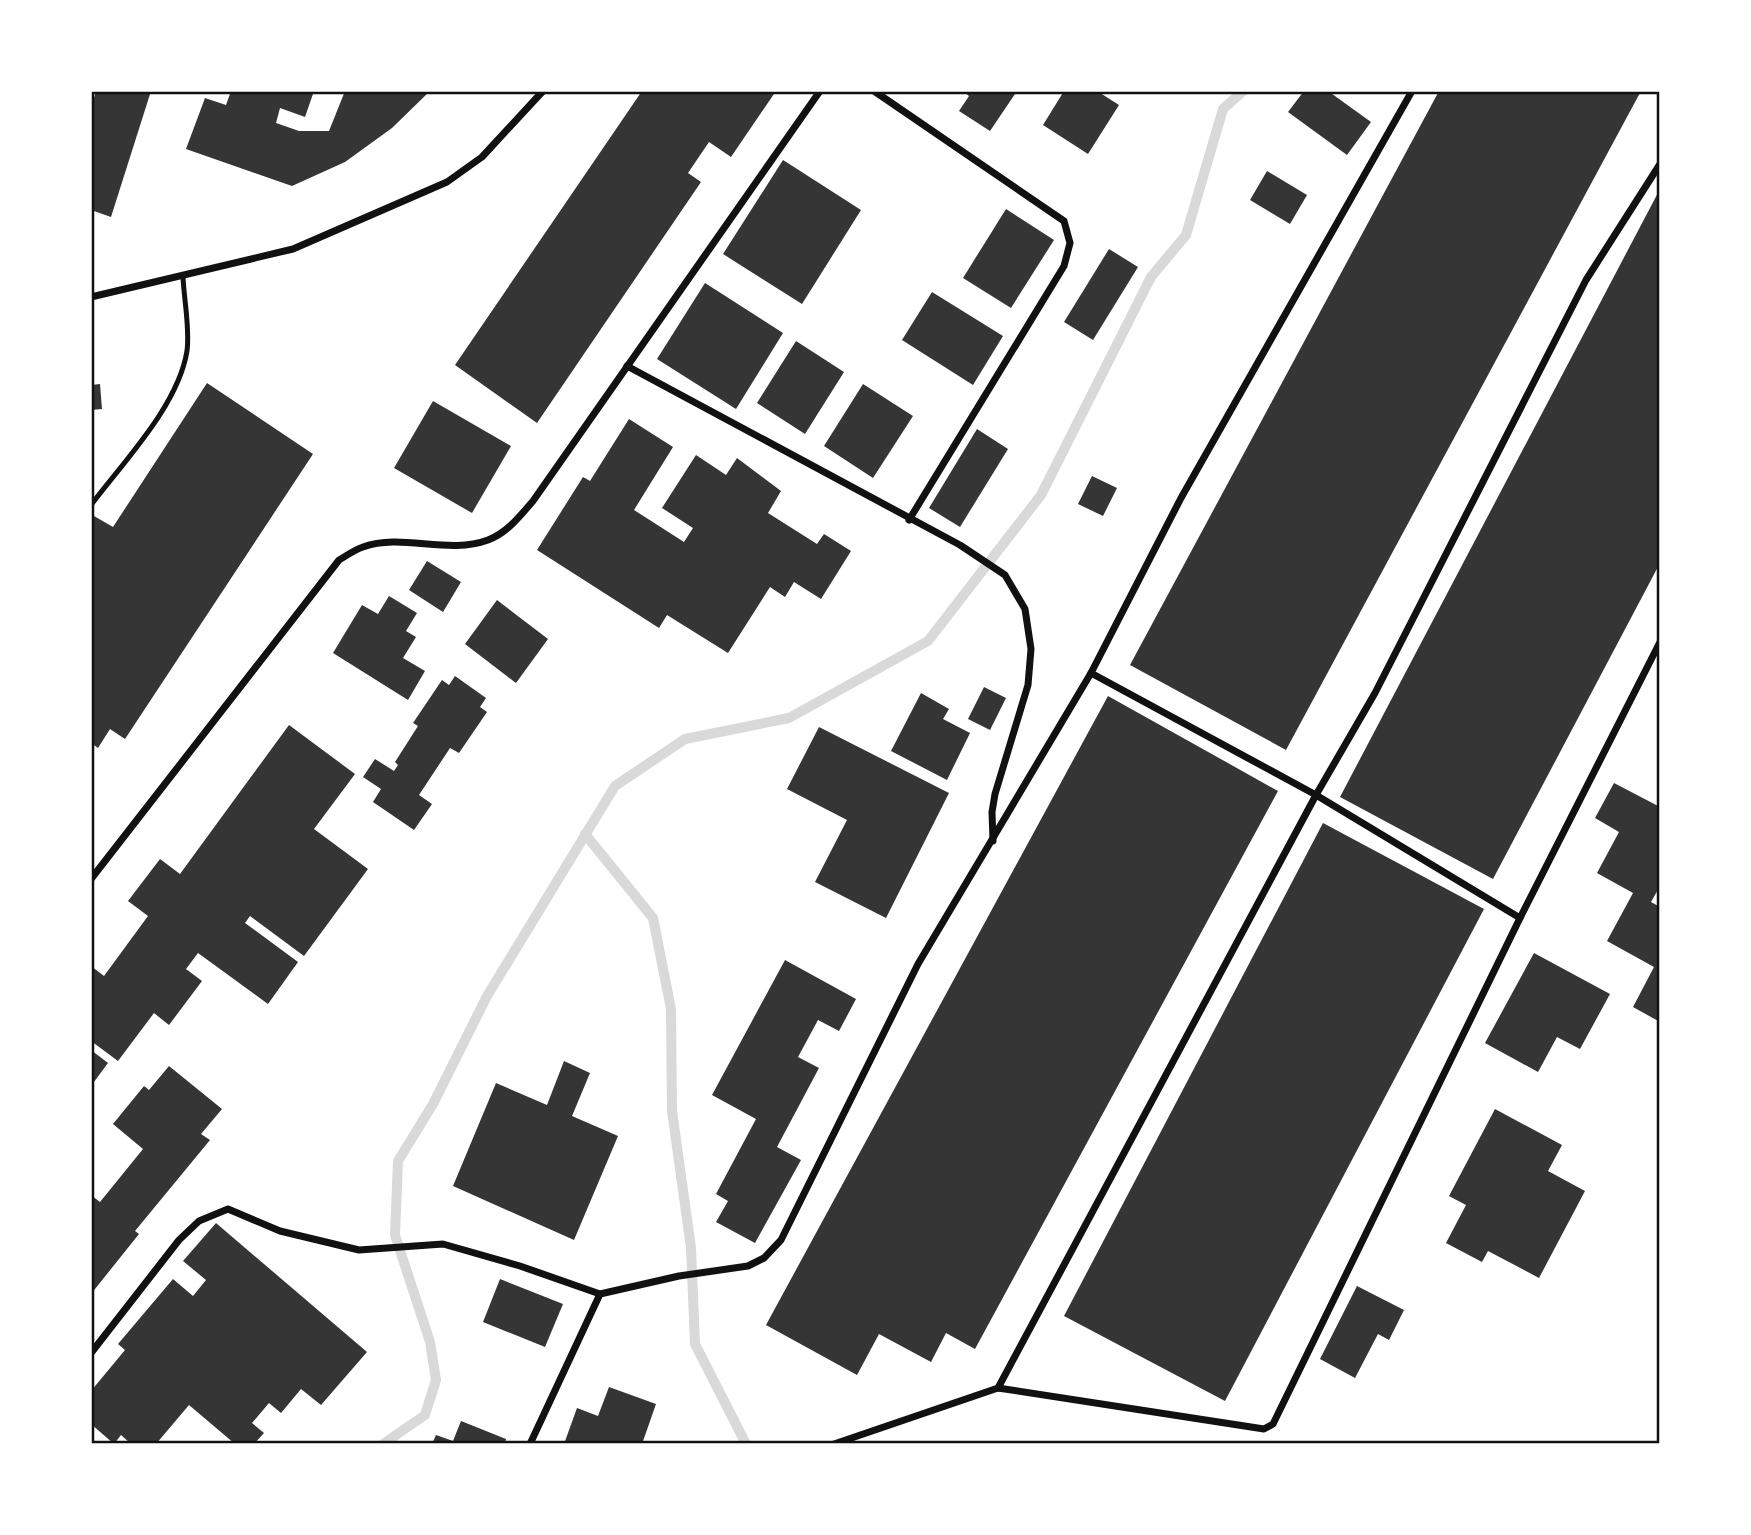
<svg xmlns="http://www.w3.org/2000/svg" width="1751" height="1535" viewBox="0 0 1751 1535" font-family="'Titillium Web',sans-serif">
  <rect width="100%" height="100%" fill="#fff"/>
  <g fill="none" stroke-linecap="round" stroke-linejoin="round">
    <g stroke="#d9d9d9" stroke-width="10">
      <path d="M585,834L653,918L671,1009L672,1111L691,1248L695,1344L746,1444"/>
      <path d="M383,1444L425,1415L436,1380L430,1342L395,1235L398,1161L433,1104L487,996L615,786L685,739L789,718L928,641L1041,495L1151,277L1186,235L1223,109L1243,91"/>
    </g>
  </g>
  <g fill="#353535">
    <path d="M96,91H151L111,217L91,210V108Z"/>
    <path d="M231,91H314L305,117L280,108L276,123L299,131H329L345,91H430L392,128L345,162L292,186L186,149L205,98L226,105Z"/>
    <path d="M642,91H776L731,157L709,142L688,173L701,182L537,423L455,365Z"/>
    <path d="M963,91H1017L990,131L959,111L969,96Z"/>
    <path d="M1064,91H1097L1119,105L1088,154L1043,125Z"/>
    <path d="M1304,91H1328L1371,122L1347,155L1288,112Z"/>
    <path d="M1439,91H1641L1286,750L1130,665Z"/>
    <path d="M783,160L861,210L802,304L723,254Z"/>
    <path d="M1267,171L1307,195L1290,224L1250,200Z"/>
    <path d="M1660,189V563L1493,879L1340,797Z"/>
    <path d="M1006,209L1054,240L1011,308L963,278Z"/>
    <path d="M1109,249L1138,267L1093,340L1064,322Z"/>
    <path d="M705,283L783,333L736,409L657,359Z"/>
    <path d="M932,292L1003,336L973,385L902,340Z"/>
    <path d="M796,341L844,372L805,434L757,403Z"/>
    <path d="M207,383L313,454L125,739L110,729L98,748L91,743V521L94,516L113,527Z"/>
    <path d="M100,384L102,409L91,410V385Z"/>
    <path d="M863,384L913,416L873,478L824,446Z"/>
    <path d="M433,401L511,446L472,513L394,468Z"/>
    <path d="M629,419L673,447L634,510L684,542L693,528L662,508L696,455L726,475L737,458L781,491L768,513L817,544L824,534L851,551L821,599L794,582L785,597L770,587L728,653L667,615L659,628L537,550L583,477L590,481Z"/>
    <path d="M977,429L1008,449L960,527L929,508Z"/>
    <path d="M1092,476L1117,488L1103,516L1078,504Z"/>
    <path d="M427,561L461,582L443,612L409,590Z"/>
    <path d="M389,596L417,613L406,631L416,637L403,658L425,671L408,700L333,653L362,605L378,614Z"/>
    <path d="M497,600L548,639L516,683L465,644Z"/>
    <path d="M455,676L486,698L480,707L487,712L459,753L450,748L419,795L432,804L414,830L373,802L381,789L363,777L375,759L394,771L398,765L395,762L418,726L413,723L442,680L449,685Z"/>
    <path d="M984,687L1006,698L990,730L968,719Z"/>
    <path d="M921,693L949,709L943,719L970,733L947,780L891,751Z"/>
    <path d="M1108,696L1278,791L975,1349L946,1333L931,1362L879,1334L857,1375L766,1325Z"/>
    <path d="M289,725L355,774L314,829L368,869L304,956L250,916L245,923L298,962L268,1004L198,953L186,969L202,981L169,1025L154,1013L118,1061L91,1041V966L104,976L148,916L128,901L160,859L180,874Z"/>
    <path d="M819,727L949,793L886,918L815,882L847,820L787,789Z"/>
    <path d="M1614,783L1660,807V886L1651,902L1660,907V1022L1633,1007L1654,967L1607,941L1633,893L1597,873L1619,832L1595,818Z"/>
    <path d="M1323,823L1484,909L1225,1401L1064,1316Z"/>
    <path d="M1534,953L1610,994L1580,1049L1557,1037L1538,1072L1485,1043Z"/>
    <path d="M785,960L856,999L839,1031L818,1020L798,1057L819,1068L777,1147L801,1160L755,1243L716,1222L728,1201L716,1194L756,1119L712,1095Z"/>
    <path d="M91,1050L108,1063L91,1086Z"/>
    <path d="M564,1061L590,1073L572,1116L618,1136L574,1240L453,1186L496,1083L547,1105Z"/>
    <path d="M169,1066L222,1109L201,1134L210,1140L135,1231L139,1234L91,1294V1195L100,1202L143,1149L113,1124L144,1086L149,1090Z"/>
    <path d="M1495,1109L1562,1145L1548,1171L1585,1191L1539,1278L1488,1251L1482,1262L1446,1243L1466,1205L1449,1196Z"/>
    <path d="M216,1223L367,1352L321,1405L301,1389L281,1413L269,1403L252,1423L264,1433L254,1444H235L189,1405L156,1444H131L121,1435L114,1444L91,1424L94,1413L91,1410V1391L125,1350L118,1344L173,1279L193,1296L206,1280L183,1261Z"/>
    <path d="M500,1279L563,1304L545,1347L483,1322Z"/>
    <path d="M1357,1286L1404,1310L1389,1340L1378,1334L1355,1378L1320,1359Z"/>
    <path d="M609,1387L656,1404L642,1444H564L577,1408L598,1416Z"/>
    <path d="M461,1421L506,1439L505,1444H432L436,1435L453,1441Z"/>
  </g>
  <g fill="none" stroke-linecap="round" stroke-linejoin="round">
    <path stroke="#111" stroke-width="5" d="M91,505C124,461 178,406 187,351C190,328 184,300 183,277"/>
    <g stroke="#111" stroke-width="7">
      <path d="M874,91L1064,221L1070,243L1064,266L909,520"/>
      <path d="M91,297L293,249L447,182L482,157L543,91"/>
      <path d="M627,366L960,545L1005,575L1025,609L1031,649L1028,685L995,794L992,812L993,841"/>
      <path d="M1091,673L1316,795L1520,918"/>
      <path d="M91,879L339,560C346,556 354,550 363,547C402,533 448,555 488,540C507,533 520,516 533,501L820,91"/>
      <path d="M91,1353L179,1240L199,1221L228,1209L280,1231L359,1250L443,1244L520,1266L600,1294"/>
      <path d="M998,1388L1316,795L1375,693L1586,280L1660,164"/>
      <path d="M530,1444L600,1294L679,1276L748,1266L764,1258L781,1240L918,964L1091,673L1181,498L1412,91"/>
      <path d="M834,1444L998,1388L1264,1429L1273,1424L1520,918L1660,642"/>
    </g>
  </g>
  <rect width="1751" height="1535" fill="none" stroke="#ffffff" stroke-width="186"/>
  <rect x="93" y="93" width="1565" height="1349" fill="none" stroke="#111" stroke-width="2.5"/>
</svg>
